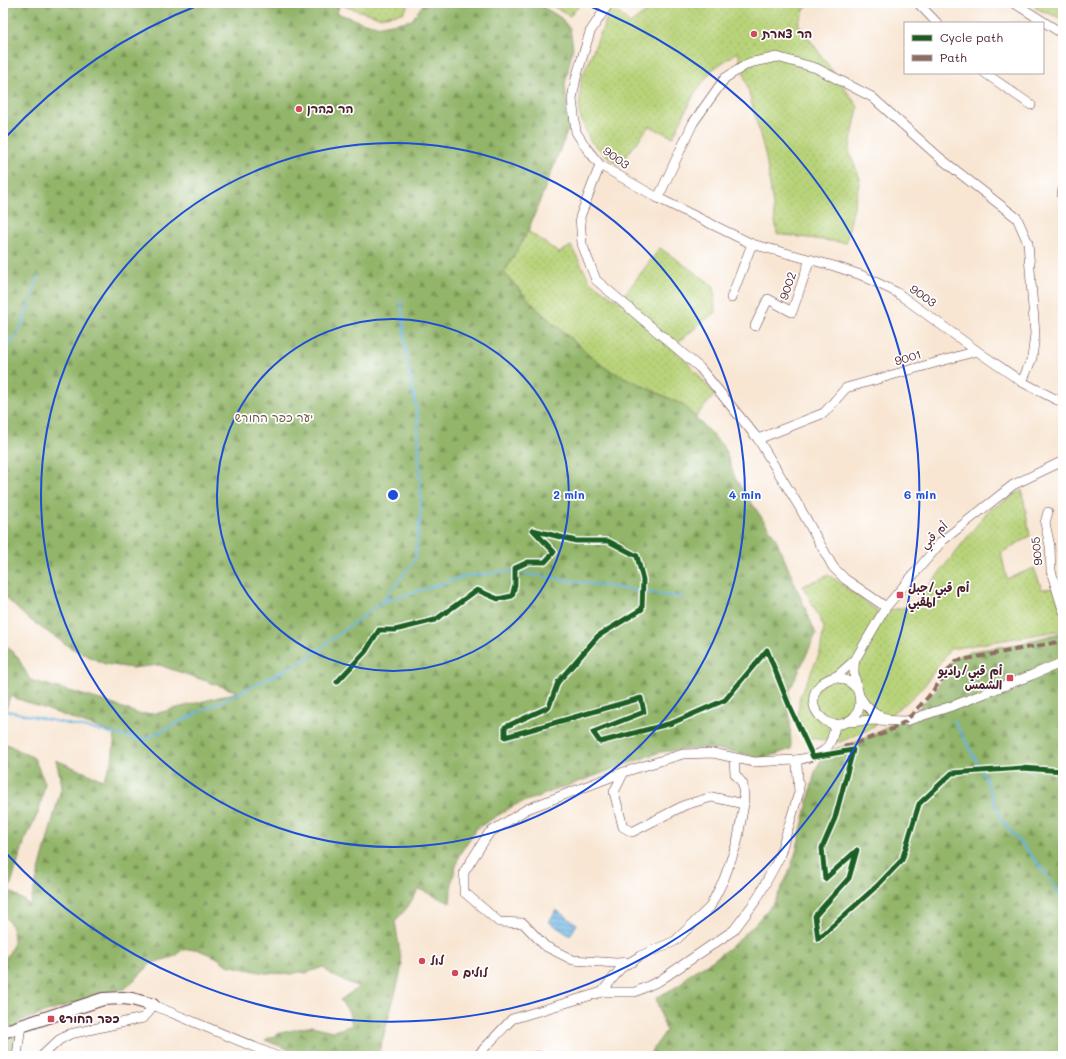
<svg xmlns="http://www.w3.org/2000/svg" width="1066" height="1059" viewBox="0 0 1066 1059" font-family="Mali,'Playpen Sans Arabic','Playpen Sans Hebrew',sans-serif">
  <defs>
    <pattern id="grass-dots" width="8" height="8" patternUnits="userSpaceOnUse"><rect width="8" height="8" fill="#b8d379"/><path d="M2 2h.1M6 6h.1" fill="none" stroke="#a0b569" stroke-width="1.8" stroke-linecap="round"/></pattern>
    <pattern id="forest-firs" width="22" height="20" patternUnits="userSpaceOnUse"><rect width="22" height="20" fill="#92b569"/><path d="M5 1l3.5 6h-7zM16 11l3.5 6h-7z" fill="#799357"/></pattern>
    <pattern id="cemetery-stones" width="16" height="16" patternUnits="userSpaceOnUse"><rect width="16" height="16" fill="#b8d379"/><path d="M2 7V4a2 2 0 0 1 4 0v3zM10 15v-3a2 2 0 0 1 4 0v3z" fill="#a0b569"/></pattern>
    <pattern id="water-rules" width="6" height="5" patternUnits="userSpaceOnUse"><rect width="6" height="5" fill="#69b4e2"/><path d="M0 2.5h6" fill="none" stroke="#5892b7"/></pattern>
  </defs>
  <rect width="100%" height="100%" fill="#fff"/>
  <filter id="ink" filterUnits="userSpaceOnUse"><feTurbulence type="fractalNoise" baseFrequency=".025" numOctaves="2"/><feDisplacementMap in="SourceGraphic" scale="8" xChannelSelector="R" yChannelSelector="G"/><feConvolveMatrix kernelMatrix="1 2 1 2 8 2 1 2 1" color-interpolation-filters="sRGB"/></filter>
  <filter id="wash" filterUnits="userSpaceOnUse"><feTurbulence type="fractalNoise" baseFrequency=".012" numOctaves="4" result="noise"/><feDisplacementMap in="SourceGraphic" scale="16" xChannelSelector="R" yChannelSelector="G"/><feGaussianBlur stdDeviation="0.9" result="paint"/><feColorMatrix in="noise" values="0 0 0 0 0 0 0 0 0 0 0 0 0 0 0 0 0 1.4 0 .05"/><feComposite in="paint" operator="in"/></filter>
  <g filter="url(#wash)">
    <rect width="100%" height="100%" fill="#f8e6d3"/>
    <g fill="url(#grass-dots)" stroke="#817952">
      <path d="M346,3H410L403,13L379,17L344,6Z"/>
      <path d="M658,3H811L805,9L798,23L858,107L849,151L860,179L846,243L777,234L766,157L738,52L713,69L694,94L673,137L649,126L619,166L590,141L579,113L581,79L612,6L630,24Z"/>
      <path d="M1037,3H1063V19L1035,8Z"/>
      <path d="M528,231L559,253L571,246L590,281L619,302L660,248L714,286L715,312L672,347L689,364L715,395L695,417L683,405L605,368L538,310L504,273Z"/>
      <path d="M1022,490L1030,536L1001,553L1007,579L1034,568L1042,589L1063,588V630L950,649L924,686L906,703L870,729L840,742L809,738L797,720L800,696L820,653L824,627L803,586L829,575L879,612L913,606L988,511Z"/>
    </g>
    <g fill="url(#forest-firs)" stroke="#6e6a4a">
      <path d="M3,3H340L337,13L364,23L381,26L412,20L424,3H536L560,17L570,29L573,47L565,84L569,127L528,231L504,273L538,310L605,368L683,405L724,447L736,480L775,537L816,634L789,692L791,749L762,759L735,752L704,748L660,752L515,805L477,828L459,855L452,881L450,903L419,889L407,908L395,921L402,965L398,983L378,1056H305L265,1040L280,1033L312,1026L332,1031L341,1029L352,1025L349,1012L340,1000L359,987L331,975L323,967L306,973L299,972L292,974L265,973L227,965L216,957L196,949L181,950L176,956L152,963L125,989L111,991L20,1021L13,1056H3V1027L9,1025L5,997H3V960C17,948 17,927 3,915V742L34,758L45,783L39,811L25,840L9,890L30,905L62,785L56,760L103,780L112,761L115,734L10,696L3,719V642L17,656L30,680L101,700L139,714L158,713L238,692L159,665L132,668L105,664L71,648L26,617L3,595Z"/>
      <path d="M1063,632V1056H648L666,1031L656,998L681,984L689,974L712,961L734,944L756,923L775,901L788,875L796,852L815,772L821,759L832,750L860,741L882,730L904,715L907,720L936,690L948,665L956,657L973,651L1019,644Z"/>
    </g>
    <path fill="url(#cemetery-stones)" stroke="#817952" d="M547,3H582L570,16Z"/>
    <path fill="url(#water-rules)" stroke="#5a6a86" d="M556,910L577,924L570,936L549,922Z"/>
    <g fill="none" stroke-linecap="round" stroke-linejoin="round">
      <g stroke="#69b4e2" stroke-width="2">
        <path d="M3,355L22,326L38,277"/>
        <path d="M383,602L466,576L508,571L684,598"/>
        <path d="M3,710L143,740L303,661L382,602L415,560L421,506L418,417L407,359L401,300"/>
        <path d="M954,720L985,777L1001,820L1045,872L1063,899"/>
      </g>
    </g>
  </g>
  <g filter="url(#ink)">
    <g fill="none" stroke-linecap="round" stroke-linejoin="round">
      <defs>
        <g id="minor">
          <path d="M609,3L590,32L576,78L572,99L576,132L587,149L600,165L658,198L752,244L834,266L861,275L896,292L977,351L1022,382L1055,399L1063,402"/>
          <path d="M918,3L937,23"/>
          <path d="M1014,3L1063,34"/>
          <path d="M985,73L1031,105"/>
          <path d="M600,165L580,217L582,244L596,280L700,368L758,439L800,508L833,567L845,579L886,607"/>
          <path d="M1063,189L1062,194L1063,198"/>
          <path d="M658,198L693,123L725,78L749,63L777,57L816,68L872,97L940,158L1017,218L1028,243L1035,334L1032,358L1022,382"/>
          <path d="M731,298L752,244"/>
          <path d="M755,326L768,299L792,312L810,259"/>
          <path d="M758,439L824,413L846,388L977,351"/>
          <path d="M1048,512L1045,523L1050,546L1051,571L1063,610"/>
          <path d="M855,660C854,664 854,668 854,672C855,687 867,705 853,718C849,721 845,724 840,724C834,725 827,723 823,719C796,697 832,659 857,689"/>
          <path d="M829,679L838,675L855,660L886,607L942,541L1013,485L1063,461"/>
          <path d="M860,697C866,707 873,715 886,718"/>
          <path d="M848,722L872,720L906,721L955,705L1032,675L1063,662"/>
          <path d="M734,758L735,774L743,784L744,804L712,797L685,805L632,832L623,827L614,792L624,772L683,754L713,753L754,762L796,760"/>
          <path d="M624,772L527,809L489,833L464,872V892L499,922L523,923L545,946L573,960L616,963L632,962"/>
          <path d="M602,992L621,968L640,956L675,941L710,907L724,879L737,843L744,804"/>
          <path d="M17,1056L21,1025"/>
          <path d="M42,1056L59,1040L70,1034L143,1018L148,1013L153,1005L276,1056"/>
          <path d="M477,1056L512,1019L602,992H635L659,981L734,930L757,899L779,858L799,792L797,765L796,760C821,756 832,751 835,724"/>
          <path d="M536,1056H538"/>
        </g>
        <path id="major" d="M3,1032L103,999L123,998L132,999L153,1005"/>
      </defs>
      <use href="#minor" stroke="#643d44" stroke-width="10"/>
      <use href="#major" stroke="#643d44" stroke-width="14"/>
      <use href="#minor" stroke="#fff" stroke-width="9"/>
      <use href="#major" stroke="#fff" stroke-width="12"/>
      <path stroke="#8d6e63" stroke-width="4" stroke-dasharray="8 4" stroke-linecap="butt" d="M844,747L885,733L906,721L928,697L956,661L1063,641"/>
      <defs>
        <path id="cycleway" d="M337,682L366,651L379,630H395L435,620L477,590L498,599L512,596L515,585V568L528,562H545L554,552L533,530L576,541H608L637,556L643,580L642,609L598,636L558,682L549,707L505,727V737L641,698L644,712L593,732L600,742L672,723L725,700L767,650L789,705L813,757L853,750L835,818L822,848L825,879L857,850L849,878L815,916L818,939L878,885L902,860L919,804L952,773L1023,768L1063,771"/>
      </defs>
      <use href="#cycleway" stroke="#fff" stroke-width="8"/>
      <use href="#cycleway" stroke="#1b5e20" stroke-width="5"/>
    </g>
  </g>
  <g fill="none" stroke="#1d4ed8" stroke-width="2">
    <circle cx="393" cy="495" r="176"/>
    <circle cx="393" cy="495" r="352"/>
    <path d="M4 139A527 527 0 0 1 204 3M582 3A527 527 0 1 1 4 851"/>
  </g>
  <g fill="#d1495b" stroke="#fff" stroke-width="1.5">
    <circle cx="754" cy="34" r="4"/>
    <circle cx="299" cy="109" r="4"/>
    <rect x="896" y="591" width="8" height="8" rx="2"/>
    <rect x="1006" y="674" width="8" height="8" rx="2"/>
    <circle cx="422" cy="961" r="4"/>
    <circle cx="455" cy="973" r="4"/>
    <rect x="47" y="1015" width="8" height="8" rx="2"/>
  </g>
  <g text-anchor="middle" stroke-width="3.5" stroke-linejoin="round" paint-order="stroke">
    <g font-size="12" font-weight="bold" fill="#4a1f2b" stroke="#fff" text-anchor="start">
      <text x="762" y="38">הר צמרת</text>
      <text x="307" y="113">הר בהרן</text>
      <text x="908" y="592">أم قبي/جبل<tspan x="908" dy="14">المقبي</tspan></text>
      <text x="1002" y="675" text-anchor="end">أم قبي/راديو<tspan x="1002" dy="14">الشمس</tspan></text>
      <text x="430" y="965">לול</text>
      <text x="463" y="977">לולים</text>
      <text x="59" y="1023">כפר החורש</text>
    </g>
    <g font-size="12" fill="#4a1f2b" stroke="#fff">
      <text transform="translate(616 158) rotate(36)" y="4">9003</text>
      <text transform="translate(788 286) rotate(-71)" y="4">9002</text>
      <text transform="translate(923 296) rotate(35)" y="4">9003</text>
      <text transform="translate(908 358) rotate(-16)" y="4">9001</text>
      <text transform="translate(934 535) rotate(-44)" y="4">أم قبي</text>
      <text transform="translate(1037 551) rotate(-96)" y="4">9005</text>
    </g>
    <g font-size="12" fill="#6b5542" stroke="#fff">
      <text x="274" y="422">יער כפר החורש</text>
    </g>
  </g>
  <circle cx="393" cy="495" r="6" fill="#1d4ed8" stroke="#fff" stroke-width="2"/>
  <g font-size="12" text-anchor="middle" font-weight="bold" fill="#1d4ed8" stroke="#fff" stroke-width="3.5" stroke-linejoin="round" paint-order="stroke">
    <text x="569" y="499">2 min</text>
    <text x="745" y="499">4 min</text>
    <text x="920" y="499">6 min</text>
  </g>
  <rect width="1066" height="1059" fill="none" stroke="#fff" stroke-width="16"/>
  <rect x="904" y="22" width="140" height="52" fill="#ffffff" stroke="#b7a5aa"/>
  <rect x="912" y="35" width="20" height="6" fill="#1b5e20" stroke="#b7a5aa"/>
  <text x="940" y="42" font-size="12" fill="#4a1f2b">Cycle path</text>
  <rect x="912" y="55" width="20" height="6" fill="#8d6e63" stroke="#b7a5aa"/>
  <text x="940" y="62" font-size="12" fill="#4a1f2b">Path</text>
</svg>
